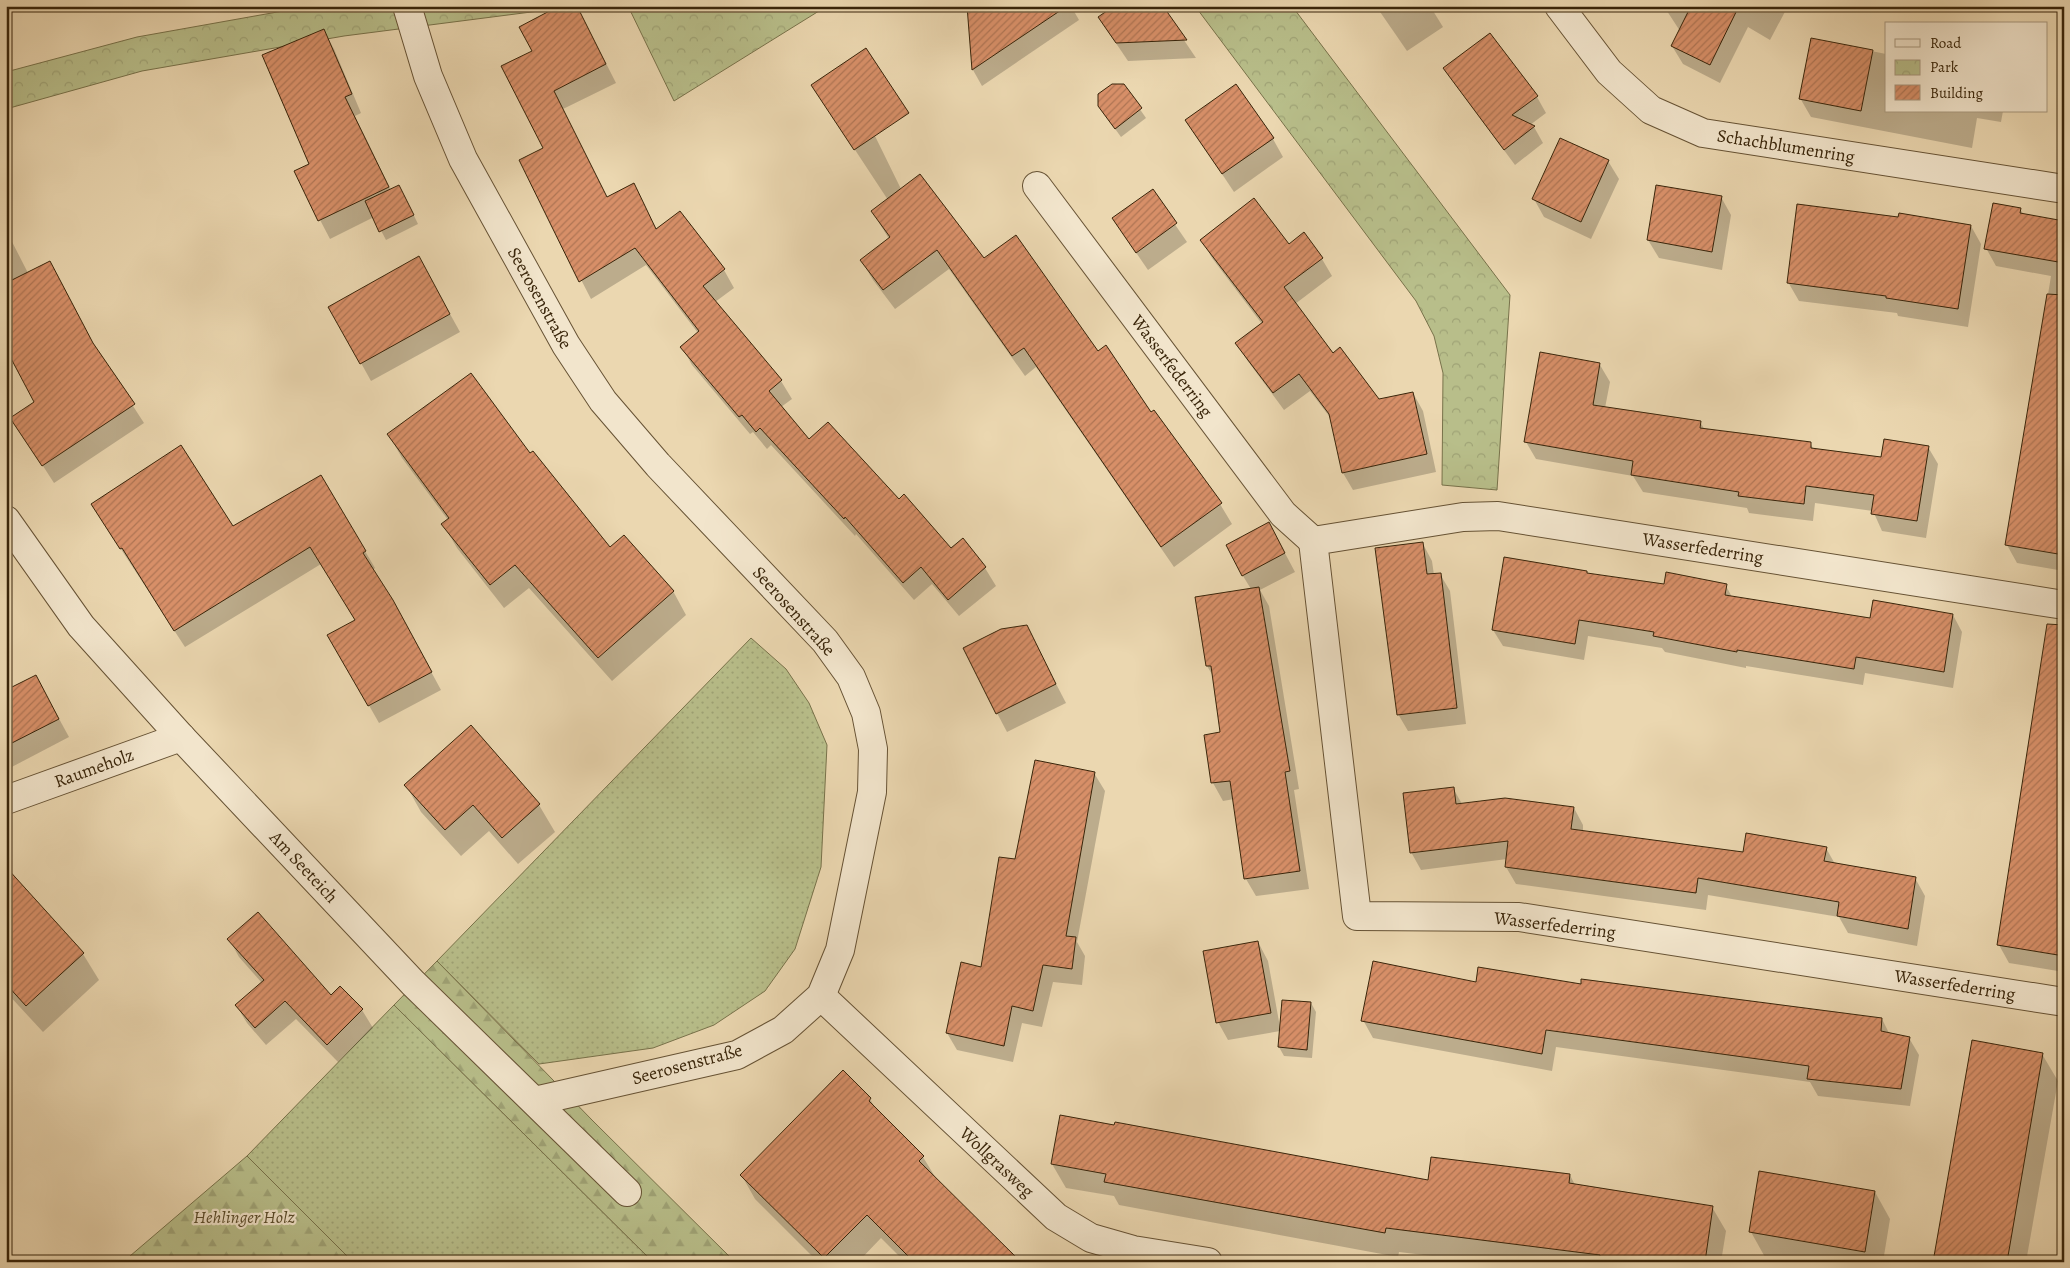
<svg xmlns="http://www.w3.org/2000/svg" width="2070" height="1268" viewBox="0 0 2070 1268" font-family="Alegreya,serif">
  <defs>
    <pattern id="grass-dots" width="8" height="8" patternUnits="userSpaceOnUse" patternTransform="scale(1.25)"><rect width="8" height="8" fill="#b8be8a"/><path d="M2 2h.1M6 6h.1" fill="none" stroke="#9fa376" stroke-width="1.8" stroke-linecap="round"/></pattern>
    <pattern id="forest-firs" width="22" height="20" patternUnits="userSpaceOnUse" patternTransform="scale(1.25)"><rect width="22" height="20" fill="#b8be8a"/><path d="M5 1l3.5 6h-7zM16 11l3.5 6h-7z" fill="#9fa376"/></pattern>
    <pattern id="park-crowns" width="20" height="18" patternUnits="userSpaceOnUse" patternTransform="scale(1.25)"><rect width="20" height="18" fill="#b8be8a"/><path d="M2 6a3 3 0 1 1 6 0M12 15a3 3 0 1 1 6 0" fill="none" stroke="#9fa376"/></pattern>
    <pattern id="building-hatch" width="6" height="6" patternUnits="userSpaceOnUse" patternTransform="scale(1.25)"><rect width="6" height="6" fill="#d78f68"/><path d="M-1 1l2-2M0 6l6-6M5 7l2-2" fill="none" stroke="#af7554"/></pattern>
  </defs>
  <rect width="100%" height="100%" fill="#ebd7b0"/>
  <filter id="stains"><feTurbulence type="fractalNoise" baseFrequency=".004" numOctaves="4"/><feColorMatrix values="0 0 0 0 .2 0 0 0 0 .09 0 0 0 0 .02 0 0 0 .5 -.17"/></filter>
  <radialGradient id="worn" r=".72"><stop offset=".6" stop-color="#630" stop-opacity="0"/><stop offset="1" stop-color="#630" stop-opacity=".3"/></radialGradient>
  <g fill="url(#grass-dots)" stroke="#78724a">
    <path d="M751,638L786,669L809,703L827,745L821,867L795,949L765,991L714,1025L653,1048L539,1064L437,961Z"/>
    <path d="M394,1005L653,1262H353L247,1156Z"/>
  </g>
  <g fill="url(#forest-firs)" stroke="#78724a">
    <path d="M437,961L592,1120L735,1262H653L394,1005Z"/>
    <path d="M247,1156L353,1262H123Z"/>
  </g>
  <g fill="url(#park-crowns)" stroke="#78724a">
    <path d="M311,6H578L344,36L142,71L6,109V72L137,37Z"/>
    <path d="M628,6H827L674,101Z"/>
    <path d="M1195,6H1292L1510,295L1497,490L1442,485L1443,373L1434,336L1416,301Z"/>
  </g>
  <g fill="#0003">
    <path d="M273,6H312L276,12Z"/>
    <path d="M968,6H1071L1079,20L982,86L973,70Z"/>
    <path d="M1161,6L1196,58L1128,61L1099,18Z"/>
    <path d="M1376,6H1430L1443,27L1407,51Z"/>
    <path d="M1669,6H1788L1770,40L1748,27L1720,83L1683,64L1672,46L1680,31L1667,11Z"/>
    <path d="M583,18L616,83L563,109L607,198L633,185L657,230L680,212L724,270L734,288L715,302L781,381L792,399L781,407L809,441L899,500L951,550L962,540L985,568L996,586L959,616L932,584L914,600L856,534L855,536L771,445L767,449L753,432L750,434L692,365L682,347L698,333L646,265L591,299L520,161L545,149L533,52Z"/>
    <path d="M323,30L334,49L361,113L355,116L391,190L404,195L418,224L386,240L374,217L330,239L295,172L311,164Z"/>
    <path d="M1812,39L1886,54V111H2003L2001,122L1977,118L1972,148L1811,117L1800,98Z"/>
    <path d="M1445,68L1537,97L1546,113L1530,125L1534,127L1543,143L1515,165L1455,84Z"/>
    <path d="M850,85L901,189L1097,353L1220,504L1232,524L1174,567L1036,367L1025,376L949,269L895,309L873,280L861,260L889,239L872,211L888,200L813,86Z"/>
    <path d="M1123,85L1146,118L1121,137L1105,115Z"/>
    <path d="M1186,120L1273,139L1283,157L1234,192Z"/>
    <path d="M1608,161L1619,179L1591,239L1544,217L1534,199Z"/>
    <path d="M1152,191L1187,242L1148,270L1113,219Z"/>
    <path d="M1721,197L1731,215L1722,270L1659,258L1648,240Z"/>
    <path d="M2020,209L2024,215L2064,222V571L2017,563L2007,545L2051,276L1996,266L1986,248Z"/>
    <path d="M1899,218L1971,226L1981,244L1968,327L1898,316L1897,313L1799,301L1788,282Z"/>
    <path d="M6,230L28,273L96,349L144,423L54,483L12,418L35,403L6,348Z"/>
    <path d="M1202,240L1289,246L1322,259L1332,276L1295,304L1333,354L1379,401L1413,393L1423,411L1436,472L1353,490L1343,473L1332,420L1310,391L1284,410L1247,360L1237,343L1262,324L1212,258Z"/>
    <path d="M429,276L460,332L371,381L330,307Z"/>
    <path d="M1600,365L1610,382L1605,408L1700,422L1705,430L1810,443L1814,450L1882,458L1928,447L1938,464L1926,538L1882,531L1873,511L1815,503L1813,521L1749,513L1747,508L1643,492L1633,476L1536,459L1526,442Z"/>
    <path d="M389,435L530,455L610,549L673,591L686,615L612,681L529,588L504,608L457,548L443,524L448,520L402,458Z"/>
    <path d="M92,505L365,551L375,568L373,570L402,618L441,690L379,723L329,635L356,621L321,564L185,647Z"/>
    <path d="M1279,542L1295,572L1260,590L1269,606L1299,789L1294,790L1309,889L1256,896L1246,879L1234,799L1223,801L1213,783L1206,736L1221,733L1213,676L1207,666L1251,589L1243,576Z"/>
    <path d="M1423,544L1432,561L1434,575L1440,574L1450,591L1466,724L1408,731L1398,714Z"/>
    <path d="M1586,572L1588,574L1665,586H1726L1732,597L1871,619L1953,615L1962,632L1953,688L1865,673L1863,685L1746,666V668L1665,652L1662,648L1588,636L1584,660L1503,646L1493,630Z"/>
    <path d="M1026,626L1066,703L1007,732L997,713Z"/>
    <path d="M2064,629V972L2009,963L1999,945Z"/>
    <path d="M6,692L46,695L69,737L6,770Z"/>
    <path d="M471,727L539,805L555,832L518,864L489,831L461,856L421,812L406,785Z"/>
    <path d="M1094,773L1105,791L1077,942L1085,956L1082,985L1053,982L1042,1027L1022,1023L1013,1062L957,1050L947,1033L982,968L1016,861Z"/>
    <path d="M1453,788L1462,804L1574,808L1583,825V832L1744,853L1826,848L1835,864L1915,878L1925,896L1917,946L1848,933L1839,917L1708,895L1706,910L1516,884L1506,867L1507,859L1421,870L1411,852Z"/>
    <path d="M6,897L83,954L99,980L43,1032L6,992Z"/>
    <path d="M229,939L331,996L340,988L362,1010L373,1028L338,1062L296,1019L266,1045L247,1023L236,1005L262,983L239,957Z"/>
    <path d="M1258,942L1268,961L1280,1027L1311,1003L1316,1012L1312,1058L1284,1056L1279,1047L1280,1031L1228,1040L1218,1022Z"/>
    <path d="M1477,984L1582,985L1882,1019L1890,1035L1909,1038L1919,1055L1910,1106L1818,1096L1810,1082L1556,1047L1552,1071L1373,1038L1363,1020Z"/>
    <path d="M2042,1054L2058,1081L2026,1262H1935Z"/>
    <path d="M870,1099L877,1111L923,1157L937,1180L1017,1262H905L881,1238L858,1262H818L755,1199L742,1176Z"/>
    <path d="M1052,1164L1429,1181L1570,1175L1575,1185L1712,1207L1726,1231L1721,1262H1481L1399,1252L1398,1257L1119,1205L1114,1196L1066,1188Z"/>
    <path d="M1875,1192L1890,1219L1883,1262H1784L1766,1259L1751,1232Z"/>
  </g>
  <g fill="url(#building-hatch)" stroke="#39250a">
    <path d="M559,6H577L606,64L554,91L607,197L634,183L656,229L680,211L725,269L703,286L782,380L769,391L809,439L828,422L899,499L904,494L951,548L963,538L986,567L948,600L921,567L903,583L845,517L844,519L760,428L756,432L742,415L739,417L680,347L699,331L635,248L579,282L519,160L543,148L501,66L532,51L519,27Z"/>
    <path d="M967,6H1067L972,70Z"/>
    <path d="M1114,6H1163L1187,40L1116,43L1098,17Z"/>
    <path d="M1691,6H1739L1710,65L1671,46Z"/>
    <path d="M324,29L352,94L345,97L389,187L318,221L294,171L309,164L262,55Z"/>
    <path d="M1490,33L1538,96L1512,115L1535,126L1504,150L1443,68Z"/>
    <path d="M1811,38L1873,50L1861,111L1799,99Z"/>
    <path d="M866,48L909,113L854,150L811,85Z"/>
    <path d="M1112,84H1124L1142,108L1115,129L1098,106V94Z"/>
    <path d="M1236,84L1274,138L1222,174L1185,120Z"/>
    <path d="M1560,138L1609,160L1581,222L1532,199Z"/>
    <path d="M920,174L984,258L1016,235L1098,351L1106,345L1151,412L1154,410L1222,503L1161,547L1024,348L1012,356L937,250L883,290L860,260L890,237L871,211Z"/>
    <path d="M399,185L414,215L379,232L365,201Z"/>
    <path d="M1656,185L1722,196L1712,252L1647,240Z"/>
    <path d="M1153,189L1177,223L1136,253L1112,218Z"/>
    <path d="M1254,198L1289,244L1304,232L1323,258L1284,287L1333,353L1340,347L1379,399L1413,392L1427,454L1342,473L1329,414L1299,374L1273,393L1235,343L1263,322L1200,240Z"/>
    <path d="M1993,203L2021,208L2020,213L2064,221V263L1984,249Z"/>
    <path d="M1797,204L1898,217L1899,213L1971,225L1958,309L1886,298V296L1787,283Z"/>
    <path d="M419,256L450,314L360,364L328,307Z"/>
    <path d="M50,261L93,343L135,404L42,466L10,418L34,402L6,349V283Z"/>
    <path d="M2047,294L2064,295V555L2005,545Z"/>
    <path d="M1540,352L1600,363L1593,405L1701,421L1700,428L1811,442V448L1881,457L1884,439L1929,446L1917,521L1871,514L1874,495L1806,486L1804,504L1738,496L1739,492L1631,475L1633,461L1524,442Z"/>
    <path d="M471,373L530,453L533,451L610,547L624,535L674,591L598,658L515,565L490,585L441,524L449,518L387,434Z"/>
    <path d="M181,445L233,526L321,475L366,551L363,553L393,600L432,672L368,706L327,635L355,620L310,547L174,631L122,548L120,549L91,504Z"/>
    <path d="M1269,522L1285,553L1242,576L1226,545Z"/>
    <path d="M1423,542L1427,574L1441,573L1457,708L1397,715L1375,548Z"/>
    <path d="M1504,557L1587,571V573L1664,584L1666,572L1727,584L1725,595L1870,618L1873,600L1953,614L1944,672L1856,657L1854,669L1737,650V652L1653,636L1654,632L1579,620L1575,644L1492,630Z"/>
    <path d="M1259,587L1290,771L1285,772L1300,871L1244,879L1230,781L1211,783L1204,735L1220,732L1211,666H1206L1195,597Z"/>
    <path d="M2047,624L2064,625V956L1997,945Z"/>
    <path d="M1027,625L1056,684L996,714L963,648L1001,629Z"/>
    <path d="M36,675L59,719L6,746V690Z"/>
    <path d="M471,725L540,804L502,838L473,805L445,830L404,785Z"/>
    <path d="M1035,760L1095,772L1066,936L1076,937L1072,969L1043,965L1033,1011L1012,1006L1004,1046L946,1033L961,962L981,967L999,857L1015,859Z"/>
    <path d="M1454,787L1456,804L1505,798L1574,807L1571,829L1743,852L1746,833L1827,847L1824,861L1916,877L1908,929L1837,916L1839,902L1698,878L1696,893L1505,867L1508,841L1410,853L1403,793Z"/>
    <path d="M6,867L84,953L26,1006L6,984Z"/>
    <path d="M258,912L331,995L340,986L363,1009L327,1045L285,1001L255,1028L235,1005L264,980L227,939Z"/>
    <path d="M1258,941L1271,1013L1216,1023L1203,951Z"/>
    <path d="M1373,961L1476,982L1478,967L1581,984V979L1882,1018L1881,1031L1910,1037L1901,1089L1807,1079L1809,1066L1546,1030L1542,1054L1361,1021Z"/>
    <path d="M1282,1000L1311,1002L1307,1050L1278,1047Z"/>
    <path d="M1972,1040L2043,1053L2007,1262H1933Z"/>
    <path d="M843,1070L871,1098L869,1101L924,1156L919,1161L1021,1262H914L867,1215L824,1258L740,1175Z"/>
    <path d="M1060,1115L1114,1125L1115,1122L1428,1180L1431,1157L1570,1174L1569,1183L1713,1206L1705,1262H1599L1600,1255L1386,1228L1385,1233L1104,1182L1106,1174L1051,1164Z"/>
    <path d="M1759,1171L1875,1191L1865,1252L1749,1232Z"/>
  </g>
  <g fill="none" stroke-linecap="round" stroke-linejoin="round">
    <defs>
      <g id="minor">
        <path d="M407,6L428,76L463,159L566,345L603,401L658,465L825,641L851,677L866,713L873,749L872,792L840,950L821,996L783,1030L737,1055L535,1101"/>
        <path d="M1559,6L1609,72L1651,110L1703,133L2064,189"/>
        <path d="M1037,186L1283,514L1313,541"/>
        <path d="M6,520L81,626L181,737L413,983L627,1192"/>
        <path d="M2064,605L1498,516L1463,517L1313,541L1357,916L1519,917L2064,1002"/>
        <path d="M6,800L181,737"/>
        <path d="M821,996L1056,1217L1091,1238L1133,1250L1208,1262"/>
      </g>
    </defs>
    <use href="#minor" stroke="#665234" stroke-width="30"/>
    <use href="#minor" stroke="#f2e5cc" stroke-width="28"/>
  </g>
  <g text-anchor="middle" stroke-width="4.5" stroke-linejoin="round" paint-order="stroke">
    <g font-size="18" fill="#39250a" stroke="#f2e5cc">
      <text transform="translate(1786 146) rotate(9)" y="6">Schachblumenring</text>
      <text transform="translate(540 298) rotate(61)" y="6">Seerosenstraße</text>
      <text transform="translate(1172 366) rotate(53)" y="6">Wasserfederring</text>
      <text transform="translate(1703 548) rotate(9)" y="6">Wasserfederring</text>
      <text transform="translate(794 611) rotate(48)" y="6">Seerosenstraße</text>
      <text transform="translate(94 768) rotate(-20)" y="6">Raumeholz</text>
      <text transform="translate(304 867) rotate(47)" y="6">Am Seeteich</text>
      <text transform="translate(1555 925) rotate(7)" y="6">Wasserfederring</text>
      <text transform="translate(1955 985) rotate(9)" y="6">Wasserfederring</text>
      <text transform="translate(687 1064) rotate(-15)" y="6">Seerosenstraße</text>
      <text transform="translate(997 1162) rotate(43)" y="6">Wollgrasweg</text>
    </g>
    <g font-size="18" font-style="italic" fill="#594b2a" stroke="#f2e5cc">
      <text x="244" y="1223">Hehlinger Holz</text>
    </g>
  </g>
  <rect width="2070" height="1268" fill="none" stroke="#ebd7b0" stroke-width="25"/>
  <rect x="8" y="8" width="2055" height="1253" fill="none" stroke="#39250a" stroke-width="2.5"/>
  <rect x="12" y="12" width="2045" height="1243" fill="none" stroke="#39250a"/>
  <rect x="1885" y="22" width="162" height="90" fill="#f2e5cc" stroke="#a8987e"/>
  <rect x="1895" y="39" width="25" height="8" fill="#f2e5cc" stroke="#a8987e"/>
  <text x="1930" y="48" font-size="15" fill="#39250a">Road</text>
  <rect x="1895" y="60" width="25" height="15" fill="url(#park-crowns)" stroke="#a8987e"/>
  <text x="1930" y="72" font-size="15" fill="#39250a">Park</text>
  <rect x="1895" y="85" width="25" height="15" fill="url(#building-hatch)" stroke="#a8987e"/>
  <text x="1930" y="98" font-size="15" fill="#39250a">Building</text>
  <rect width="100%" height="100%" filter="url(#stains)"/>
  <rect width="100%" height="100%" fill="url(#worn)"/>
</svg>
